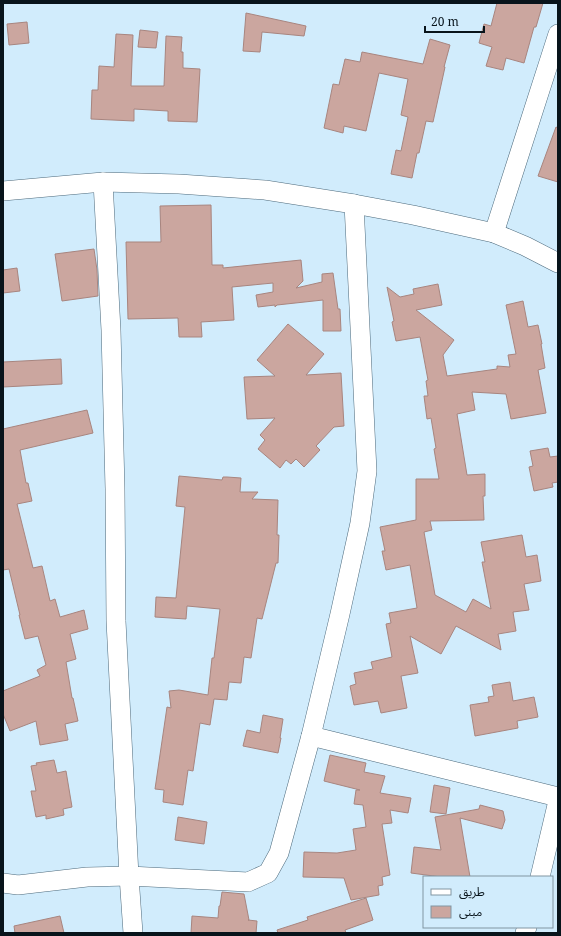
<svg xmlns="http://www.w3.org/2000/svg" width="561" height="936" viewBox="0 0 561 936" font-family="'Noto Serif','Noto Sans Arabic',serif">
  <rect width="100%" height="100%" fill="#d1ecfc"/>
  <g fill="#cba69f" stroke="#a8857f">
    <path d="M497,3H543L536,27H534L524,63L506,58L503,70L486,66L492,47L479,43L484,24L491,26Z"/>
    <path d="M246,13L306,26L304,36L262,32L260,52L243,51Z"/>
    <path d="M27,22L29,43L9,45L7,24Z"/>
    <path d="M140,30L158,32L156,48L138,47Z"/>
    <path d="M116,34L133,35L131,86H164L166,36L182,37L181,52H183V68L200,69L197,122L168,121V111L134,109V121L91,119L92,90H98L99,66L114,67Z"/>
    <path d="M430,39L450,45L444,67H445L433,122L426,121L419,153H417L412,178L391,174L396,150L401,151L408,117L401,115L408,79L379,73L366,131L344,126L343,133L324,128L333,84L339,85L345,59L360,62L362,52L423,64Z"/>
    <path d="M556,127L558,128V182L538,176Z"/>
    <path d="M211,205L212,265H223V268L301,260L303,281L296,288L322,282V274L333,273L338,309H340L341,331H323V300L277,305L275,307V305L258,307L256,295L273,292V283L232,287L234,320L201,322L202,337H179L178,318L128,319L126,242H161L160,206Z"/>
    <path d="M94,249L97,270L98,296L62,301L55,254Z"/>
    <path d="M17,268L20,291L3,293V270Z"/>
    <path d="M438,284L442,305L416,310L454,340L443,355L447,376L497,369V366L510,367L508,355L516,354L506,305L523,301L528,327L538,325L542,344H541L545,368L538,370L546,413L511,419L506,394L472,392L475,410L457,414L467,475L485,474V496H483L484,520L430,521L432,530L424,532L435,595L466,612L473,599L491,609L482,562H485L481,542L522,535L526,557L537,555L541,581L524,584L529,610L513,612L516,631L498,634L501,650L456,626L441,654L410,636L418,673L401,676L407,708L381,713L378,701L354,705L350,686L356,684L354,673L373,669L371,662L392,657L386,624L391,623L389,613L417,608L410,565L386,570L382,551H385L380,527L416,520V479H439L434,449L436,448L431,418L427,419L424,396H428L426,381L428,380L420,337L396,341L392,322L394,321L387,287L400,297L414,294L413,289Z"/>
    <path d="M288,324L324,354L306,375L341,373L344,426L334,427L316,446L320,450L304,467L296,459L291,464L286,460L280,468L258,449L265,440L260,435L275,418L247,419L244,377L275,376L257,360Z"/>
    <path d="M61,359L62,384L3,387V362Z"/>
    <path d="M87,410L93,433L20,450L26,483H28L32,501L17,504L33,568L42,566L50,601L55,599L60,617L84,610L88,629L70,634L76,659L66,662L72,698H73L78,721L65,724L68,740L40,745L36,721L10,731L3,714V691L40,676L37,670L46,665L38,636L25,639L19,615H20L9,569L3,570V429Z"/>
    <path d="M548,448L550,457L558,456V482L552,483L553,487L534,491L529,467L533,466L530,451Z"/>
    <path d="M179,476L222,480L223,477H227L241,478L240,492H258L252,499L278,500L277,535H279L278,563H276L262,619L257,618L251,658L244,657L241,683L229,682L227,700L214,699L210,725L200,723L193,771L188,770L183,805L163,802L164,790L155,789L167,707L171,708L169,691L179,690L208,695L212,658H214L220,609L187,606L186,619L155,617L156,597L176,598L185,507L176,506Z"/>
    <path d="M510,682L513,701L534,697L538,717L517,721L518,728L475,736L470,705L489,702L488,697L494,696L492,685Z"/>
    <path d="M263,715L283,719L280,738H281L278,753L243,746L247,730L260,733Z"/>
    <path d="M330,755L366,763L364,772L385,776L380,793L411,798L408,813L390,810L392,823L382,824L390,875L382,877L383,885L378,886L379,895L351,900L344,878L303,877L304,852L337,853L356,850L353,829L366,827L363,805L354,804L356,790H360L324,781Z"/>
    <path d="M54,760L57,773L66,771L72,807L63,809L64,815L46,819V815L36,817L31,791H36L31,766L37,765L36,763Z"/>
    <path d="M434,785L450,788L446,814L430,812Z"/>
    <path d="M480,805L503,811L505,820L502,829L460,818L470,877H441L411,873L414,847L441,850L435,817L479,809Z"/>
    <path d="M178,817L207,822L204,844L175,840Z"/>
    <path d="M222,892L244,894L249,920H248L257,921L256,933H191L192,916L218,918L219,906H220Z"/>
    <path d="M366,898L373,920L345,930L346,933H278L277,930L308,920L307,917Z"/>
    <path d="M60,916L64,933H15L14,926Z"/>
  </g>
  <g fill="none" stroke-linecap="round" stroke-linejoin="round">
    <defs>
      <g id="minor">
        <path d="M103,182L111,330L115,489L116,621L129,876L133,933"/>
        <path d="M3,191L103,182L179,184L265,190L354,204L413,215L494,233L525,246L558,263"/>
        <path d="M494,233L558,34"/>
        <path d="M311,736L558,797"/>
        <path d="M540,877L558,801"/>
        <path d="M3,883L18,885L87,877L129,876L248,882L268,873L279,853L311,736L340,614L360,523L367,471L354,204"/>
        <path d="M525,933L527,927"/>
      </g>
    </defs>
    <use href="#minor" stroke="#4d6a7c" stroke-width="20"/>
    <use href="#minor" stroke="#fff" stroke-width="19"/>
  </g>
  <rect width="561" height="936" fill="none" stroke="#08141b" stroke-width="8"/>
  <rect x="423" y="876" width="130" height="52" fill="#d1ecfc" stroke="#8196a2"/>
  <rect x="431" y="889" width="20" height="6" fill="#ffffff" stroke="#8196a2"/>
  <text x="459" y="896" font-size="12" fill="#08141b">طريق</text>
  <rect x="431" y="906" width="20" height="12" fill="#cba69f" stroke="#8196a2"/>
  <text x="459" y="916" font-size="12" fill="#08141b">مبنى</text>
  <path d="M425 26v6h59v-6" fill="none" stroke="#08141b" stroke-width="2"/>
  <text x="431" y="26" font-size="12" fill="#08141b" stroke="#d1ecfc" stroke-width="3" paint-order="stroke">20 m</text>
</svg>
